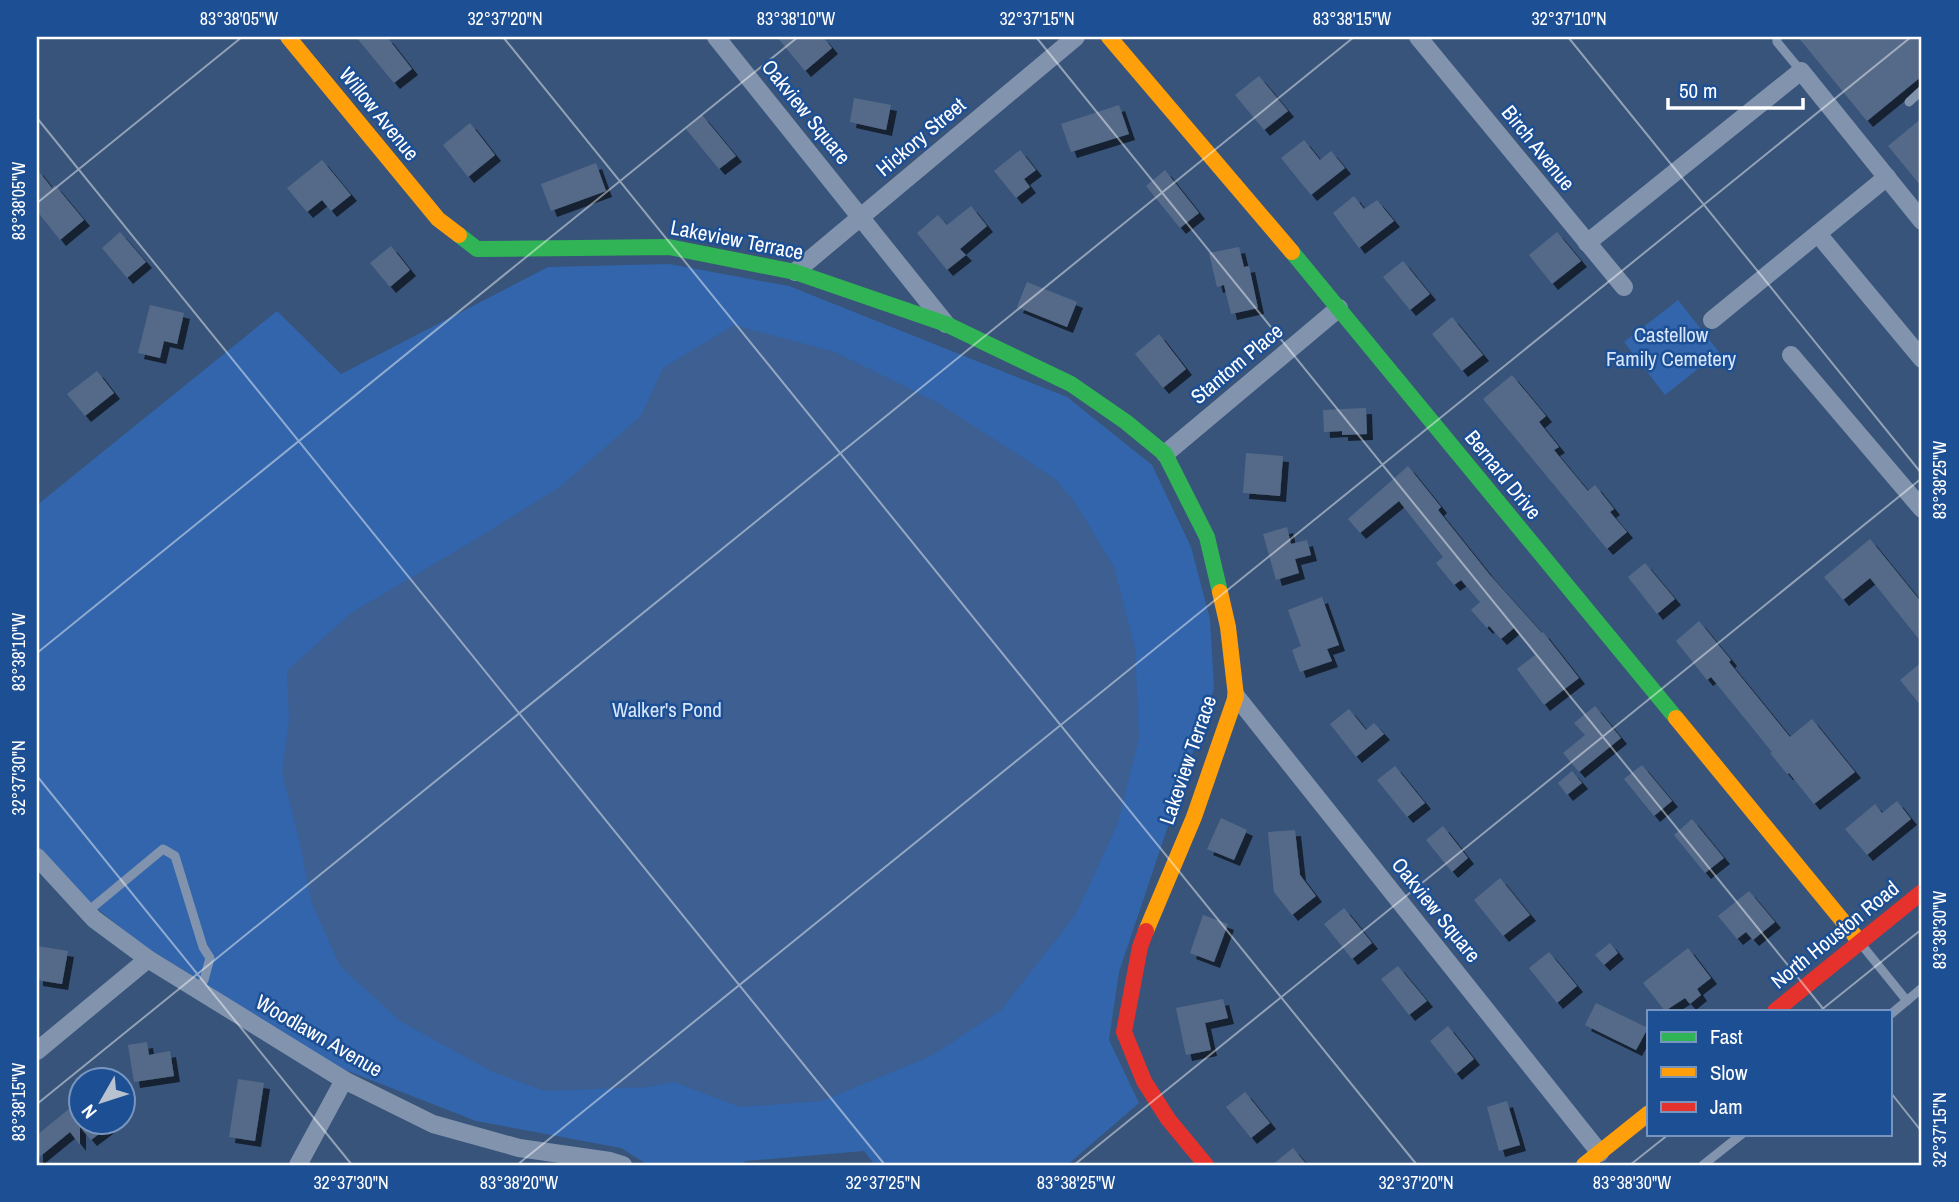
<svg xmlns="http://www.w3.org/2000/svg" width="1959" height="1202" viewBox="0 0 1959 1202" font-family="'Archivo Narrow',sans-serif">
  <defs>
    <filter id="shadow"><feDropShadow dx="6" dy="6" stdDeviation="0" flood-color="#0009"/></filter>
  </defs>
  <rect width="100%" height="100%" fill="#38547a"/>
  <g fill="#3265ab">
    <path d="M669,264L789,286L1067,397L1152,465L1191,547L1210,619L1214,689L1119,972L1109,1040L1139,1103L1067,1165H875L864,1151L746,1161L740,1165H648L621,1148L476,1121L340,1068L143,945L71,888L37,844V505L277,311L341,374L548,267Z"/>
    <path d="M1678,300L1719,352L1665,395L1624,342Z"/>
  </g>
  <path fill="#3d5f91" d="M734,325L835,352L940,404L1055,479L1074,501L1114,567L1135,648L1139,738L1118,823L1076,914L1001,1010L931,1056L822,1101L740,1107L674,1082L649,1087L544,1091L491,1071L400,1021L340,966L311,901L300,843L282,772L289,721L287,671L351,613L473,541L561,486L641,416L663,368Z"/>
  <g fill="#556b89" filter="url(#shadow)">
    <path d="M356,37H387L412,69L394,83Z"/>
    <path d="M777,37H823L832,48L805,71Z"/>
    <path d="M1798,37H1922V76L1867,121Z"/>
    <path d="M1259,76L1288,111L1264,130L1235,95Z"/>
    <path d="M854,98L891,105L886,130L850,122Z"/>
    <path d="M1119,105L1129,134L1071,152L1061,124Z"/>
    <path d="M702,115L736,156L719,169L686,129Z"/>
    <path d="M1922,118V187L1888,146Z"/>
    <path d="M470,123L495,155L468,177L443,145Z"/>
    <path d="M1304,140L1320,160L1331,151L1345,168L1311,195L1281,158Z"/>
    <path d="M1020,150L1036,170L1024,179L1030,187L1016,198L994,171Z"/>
    <path d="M322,160L351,195L331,211L322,200L307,212L287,188Z"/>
    <path d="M596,163L606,191L551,211L541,184Z"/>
    <path d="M37,169L52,188L55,185L84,220L60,240L37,211Z"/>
    <path d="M1165,170L1199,213L1180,228L1146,186Z"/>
    <path d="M1354,196L1364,209L1377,200L1394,221L1359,248L1333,213Z"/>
    <path d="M971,206L987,226L960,249L966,255L947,270L917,233L938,215L947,225Z"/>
    <path d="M120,232L146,262L127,278L102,248Z"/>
    <path d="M1557,232L1581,261L1552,284L1529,255Z"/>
    <path d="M391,246L410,270L390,287L370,263Z"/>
    <path d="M1239,247L1244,267L1249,266L1258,308L1231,314L1224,285L1217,287L1209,253Z"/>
    <path d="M1403,261L1430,294L1410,310L1383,277Z"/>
    <path d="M1027,282L1077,302L1067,327L1017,307Z"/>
    <path d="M150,305L184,313L177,344L164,341L160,358L138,353Z"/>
    <path d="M1452,317L1483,355L1462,371L1432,334Z"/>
    <path d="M1159,334L1186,369L1163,388L1135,354Z"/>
    <path d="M97,371L114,393L85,416L67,394Z"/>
    <path d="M1512,375L1546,416L1539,422L1559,447L1554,450L1588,491L1595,485L1614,509L1610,512L1627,532L1607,549L1483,399Z"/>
    <path d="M1366,408L1367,434L1342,435V431L1324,432L1323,410Z"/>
    <path d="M1246,453L1283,456L1280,496L1243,493Z"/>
    <path d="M1408,466L1441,507L1438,510L1490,575L1542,633L1543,632L1579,678L1544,705L1517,669L1535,655L1514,628L1501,639L1489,626L1487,628L1471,610L1480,602L1461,580L1454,585L1436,563L1443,557L1399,501L1360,533L1348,519Z"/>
    <path d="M1287,527L1291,544L1307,540L1311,555L1295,559L1299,573L1276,580L1263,534Z"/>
    <path d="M1870,539L1922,603V643L1870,578L1843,600L1824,577Z"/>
    <path d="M1645,563L1675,599L1657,614L1628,577Z"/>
    <path d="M1322,597L1339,645L1327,649L1332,661L1300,672L1292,650L1301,646L1288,610Z"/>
    <path d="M1699,621L1731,660L1729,662L1790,737L1812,719L1855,772L1814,804L1789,773L1787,774L1770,753L1772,752L1711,677L1707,680L1676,641Z"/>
    <path d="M1922,662V707L1900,680Z"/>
    <path d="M1595,706L1621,738L1579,772L1563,753L1585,735L1574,723Z"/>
    <path d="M1349,709L1366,730L1374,723L1384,734L1356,757L1330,724Z"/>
    <path d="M1642,765L1672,801L1654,816L1624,779Z"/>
    <path d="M1395,766L1425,803L1407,817L1377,780Z"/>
    <path d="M1572,771L1582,783L1567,795L1558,783Z"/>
    <path d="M1897,801L1911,819L1867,855L1845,829L1875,804L1882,813Z"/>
    <path d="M1221,818L1247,830L1234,860L1207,849Z"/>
    <path d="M1692,819L1724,858L1705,873L1674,835Z"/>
    <path d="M1443,826L1468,858L1452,872L1426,840Z"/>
    <path d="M1295,830L1300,875L1316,896L1292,915L1274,892L1268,832Z"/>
    <path d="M1500,878L1530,915L1503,936L1474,900Z"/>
    <path d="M1749,891L1775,922L1753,940L1746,932L1737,939L1718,916Z"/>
    <path d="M1344,908L1372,943L1352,959L1324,924Z"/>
    <path d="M1203,915L1228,924L1214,962L1190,953Z"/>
    <path d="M1610,943L1618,953L1604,965L1595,955Z"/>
    <path d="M37,946L68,951L62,984L37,980Z"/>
    <path d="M1688,948L1711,978L1697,989L1701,995L1690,1004L1685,998L1665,1011L1643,983Z"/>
    <path d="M1549,952L1577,986L1557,1003L1529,968Z"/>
    <path d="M1398,966L1427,1001L1409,1015L1381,979Z"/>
    <path d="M1223,999L1228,1018L1205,1023L1211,1050L1186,1055L1176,1008Z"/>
    <path d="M1596,1003L1648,1028L1636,1050L1585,1025Z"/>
    <path d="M1448,1026L1474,1059L1456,1074L1430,1041Z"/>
    <path d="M147,1042L149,1055L170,1051L174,1076L134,1082L128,1045Z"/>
    <path d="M238,1079L264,1083L255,1141L229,1137Z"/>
    <path d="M1245,1092L1270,1123L1251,1138L1226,1107Z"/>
    <path d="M80,1100V1122H115L91,1140L80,1127V1145L70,1132L37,1159V1135Z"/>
    <path d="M1507,1101L1520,1145L1499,1151L1487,1107Z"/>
    <path d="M1293,1148L1307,1165H1272Z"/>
  </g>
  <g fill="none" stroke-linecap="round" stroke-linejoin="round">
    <g stroke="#8294ad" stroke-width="9">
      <path d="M1777,37V42L1801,71"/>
      <path d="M1909,102L1922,90"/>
      <path d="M87,912L163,849L175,856L203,947L210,958L204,980L198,990"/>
      <path d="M1861,944L1907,1001"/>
      <path d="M1891,1014L1922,988"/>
      <path d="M1703,1165L1742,1134"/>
    </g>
    <g stroke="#8294ad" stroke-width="18">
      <path d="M716,37L946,324"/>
      <path d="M1418,37L1624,287"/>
      <path d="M1818,234L1922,359"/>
      <path d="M1587,243L1801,71L1922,221"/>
      <path d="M795,272L1076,37"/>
      <path d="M1712,320L1887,177"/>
      <path d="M1791,355L1922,509"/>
      <path d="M1165,454L1339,308"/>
      <path d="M1236,696L1600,1153"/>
      <path d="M37,857L94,919L148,959L344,1080L433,1124L519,1148L610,1161L623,1165"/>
      <path d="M37,1051L148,959"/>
      <path d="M298,1165L344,1080"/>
    </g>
    <g stroke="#30b455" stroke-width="16">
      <path d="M459,235L477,249L669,247L795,272L946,324L1071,384L1126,422L1165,454L1207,537L1220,592"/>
      <path d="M1292,252L1676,718"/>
    </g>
    <g stroke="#ff9f0a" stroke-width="16">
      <path d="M288,37L438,219L459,235"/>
      <path d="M1109,37L1292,252"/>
      <path d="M1676,718L1860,942"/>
      <path d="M1146,931L1194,817L1236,696L1228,627L1220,592"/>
      <path d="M1584,1165L1649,1113"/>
    </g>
    <g stroke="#e5322d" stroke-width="16">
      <path d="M1146,931L1140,947L1124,1032L1144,1081L1168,1119L1206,1165"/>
      <path d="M1775,1011L1922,892"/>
    </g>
  </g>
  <path fill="none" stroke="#fff" stroke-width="2" stroke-opacity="0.45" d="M503,37L1417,1165M1036,37L1825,1011M1568,37L1922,474M37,118L885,1165M37,203L242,37M37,653L798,37M37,776L352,1165M1820,1011L1922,929M1891,1093L1922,1132M37,1104L1354,37M517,1165L1911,37M1074,1165L1922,478M1630,1165L1669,1134"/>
  <g text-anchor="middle" stroke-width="5" stroke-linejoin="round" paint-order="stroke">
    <g font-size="21" fill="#fff" stroke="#1d4f95">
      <text transform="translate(806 112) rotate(51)" y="7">Oakview Square</text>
      <text transform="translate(379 114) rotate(51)" y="7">Willow Avenue</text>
      <text transform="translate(921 137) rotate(-40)" y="7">Hickory Street</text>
      <text transform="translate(1538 148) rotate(51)" y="7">Birch Avenue</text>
      <text transform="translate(737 240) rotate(11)" y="7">Lakeview Terrace</text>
      <text transform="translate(1237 364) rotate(-40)" y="7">Stantom Place</text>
      <text transform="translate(1503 475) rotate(51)" y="7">Bernard Drive</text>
      <text transform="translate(1188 760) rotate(-71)" y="7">Lakeview Terrace</text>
      <text transform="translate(1436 910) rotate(51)" y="7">Oakview Square</text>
      <text transform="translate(1835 935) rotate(-39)" y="7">North Houston Road</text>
      <text transform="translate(319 1036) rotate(30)" y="7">Woodlawn Avenue</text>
    </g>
    <g font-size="21" fill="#d7e6fb" stroke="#1d4f95">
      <text x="1671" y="342">Castellow<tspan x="1671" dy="24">Family Cemetery</tspan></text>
      <text x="667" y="717">Walker's Pond</text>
    </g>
  </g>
  <rect width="1959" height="1202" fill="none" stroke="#1d4f95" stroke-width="77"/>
  <rect x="1647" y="1010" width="245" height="126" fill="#1d4f95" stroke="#7795bf" stroke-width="2"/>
  <rect x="1661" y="1032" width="35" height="10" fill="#30b455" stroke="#7795bf" stroke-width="2"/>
  <text x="1710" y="1044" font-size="21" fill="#ffffff">Fast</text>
  <rect x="1661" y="1067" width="35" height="10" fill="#ff9f0a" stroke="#7795bf" stroke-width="2"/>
  <text x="1710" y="1080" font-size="21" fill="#ffffff">Slow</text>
  <rect x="1661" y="1102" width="35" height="10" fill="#e5322d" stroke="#7795bf" stroke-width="2"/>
  <text x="1710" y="1114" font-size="21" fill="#ffffff">Jam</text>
  <g transform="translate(102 1101) rotate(231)"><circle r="33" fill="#1d4f95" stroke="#7795bf" stroke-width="2"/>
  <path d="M0-5L12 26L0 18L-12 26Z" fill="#b9c3d0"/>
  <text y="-10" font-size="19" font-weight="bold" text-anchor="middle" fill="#ffffff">N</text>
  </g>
  <path d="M1668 98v10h135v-10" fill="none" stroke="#ffffff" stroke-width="3.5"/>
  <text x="1679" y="98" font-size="21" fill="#ffffff" stroke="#1d4f95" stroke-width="5" paint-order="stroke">50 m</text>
  <rect x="38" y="38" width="1882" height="1126" fill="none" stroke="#fff" stroke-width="2.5"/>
  <g font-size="18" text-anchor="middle" fill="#fff">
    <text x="239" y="25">83°38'05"W</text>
    <text x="505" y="25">32°37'20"N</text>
    <text x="796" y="25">83°38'10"W</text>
    <text x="1037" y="25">32°37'15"N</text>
    <text x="1352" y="25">83°38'15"W</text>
    <text x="1569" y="25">32°37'10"N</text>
    <text transform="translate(19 201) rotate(-90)" y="6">83°38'05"W</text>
    <text transform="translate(1940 480) rotate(-90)" y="6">83°38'25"W</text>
    <text transform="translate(19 652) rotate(-90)" y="6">83°38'10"W</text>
    <text transform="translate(19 778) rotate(-90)" y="6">32°37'30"N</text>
    <text transform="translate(1940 930) rotate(-90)" y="6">83°38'30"W</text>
    <text transform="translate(19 1102) rotate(-90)" y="6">83°38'15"W</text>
    <text transform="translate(1940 1130) rotate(-90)" y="6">32°37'15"N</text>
    <text x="351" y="1189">32°37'30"N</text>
    <text x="519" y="1189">83°38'20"W</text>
    <text x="883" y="1189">32°37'25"N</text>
    <text x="1076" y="1189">83°38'25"W</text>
    <text x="1416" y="1189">32°37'20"N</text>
    <text x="1632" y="1189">83°38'30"W</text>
  </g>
</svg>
